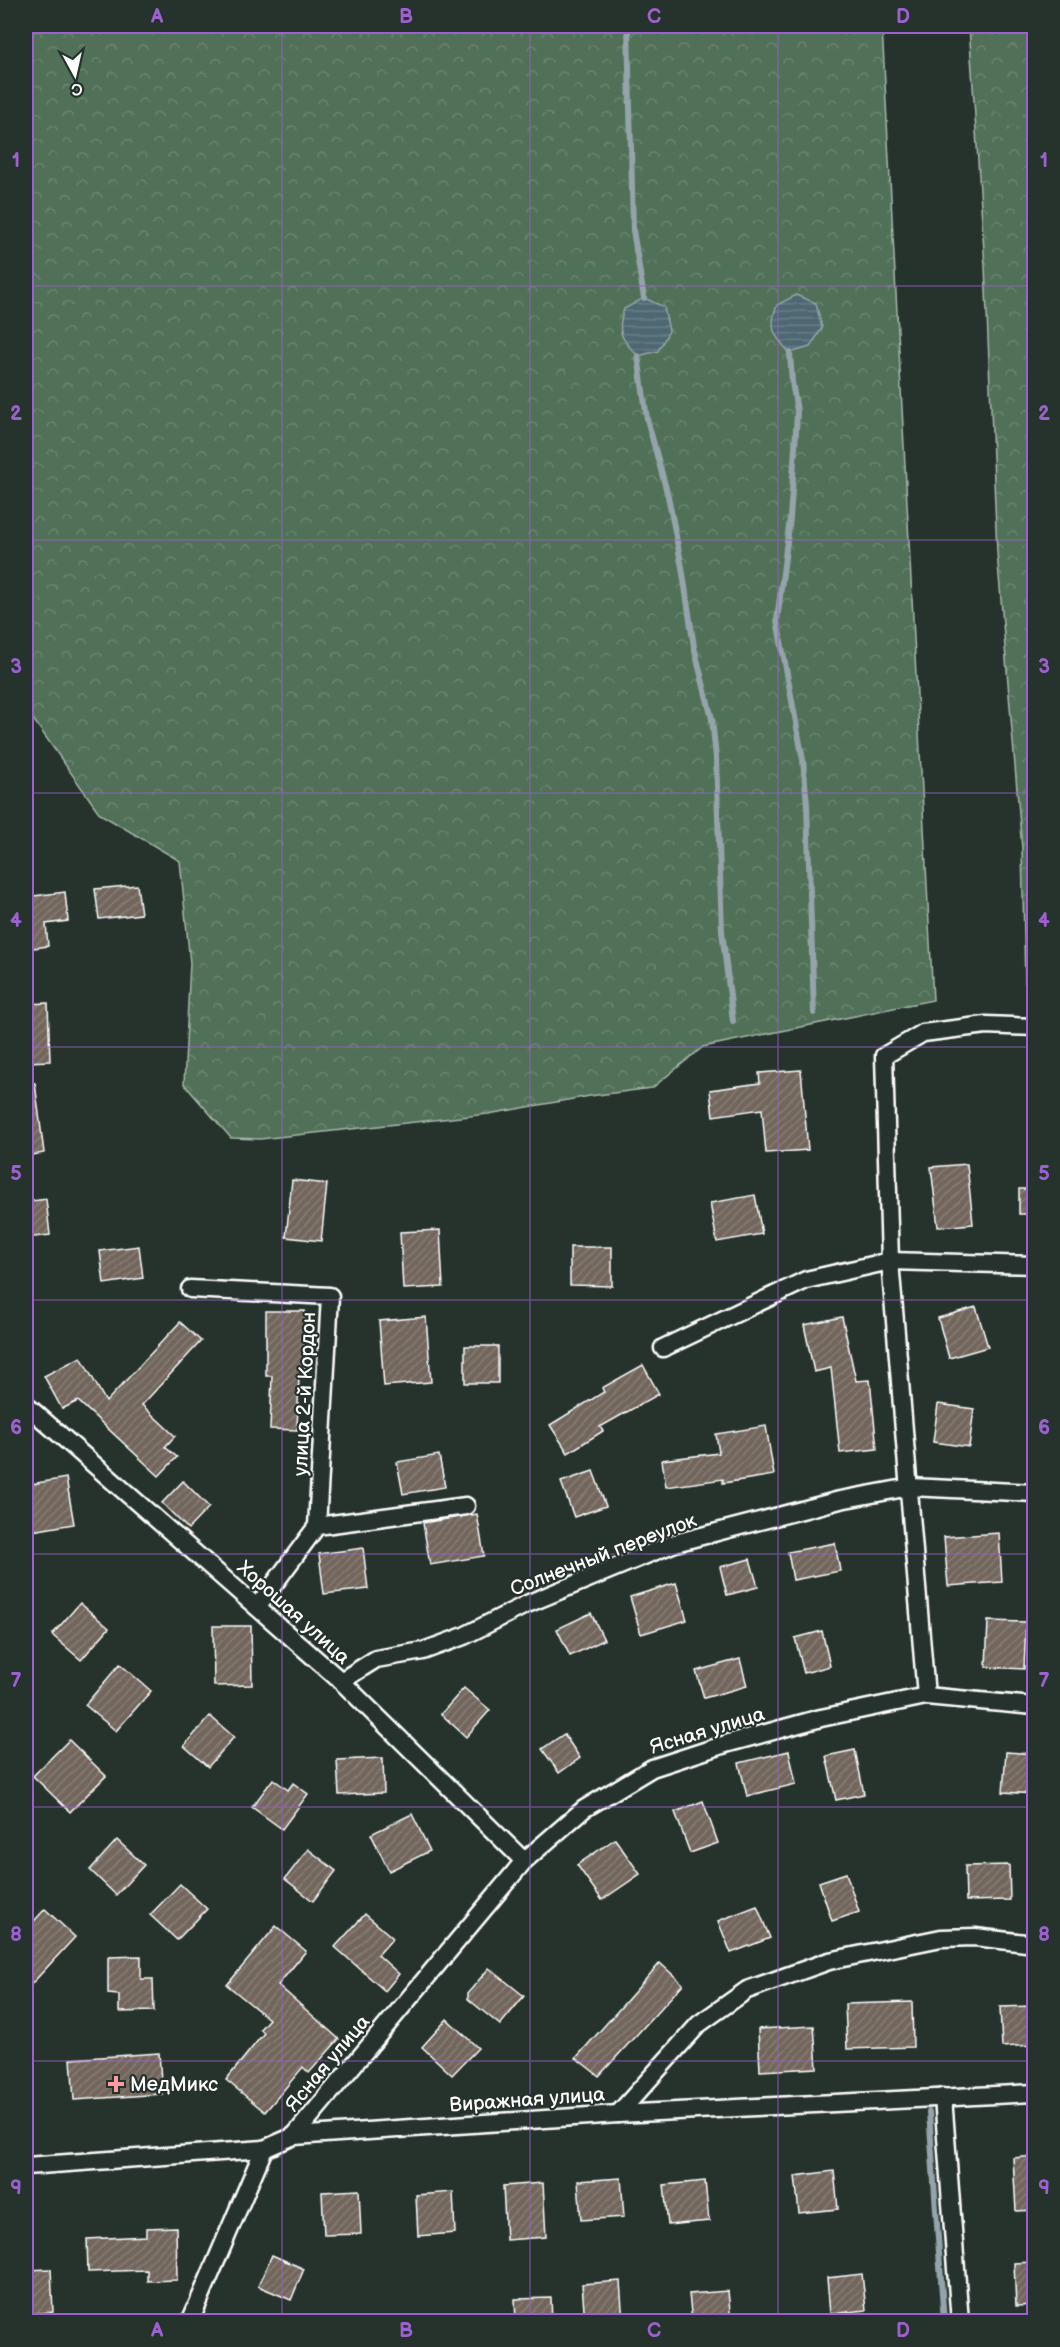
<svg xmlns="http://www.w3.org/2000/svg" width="1060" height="2347" viewBox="0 0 1060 2347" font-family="'Balsamiq Sans',sans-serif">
  <defs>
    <pattern id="forest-crowns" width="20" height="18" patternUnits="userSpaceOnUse" patternTransform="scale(1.5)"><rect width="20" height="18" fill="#517058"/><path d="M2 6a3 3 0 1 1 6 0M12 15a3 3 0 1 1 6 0" fill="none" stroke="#6b8571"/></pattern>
    <pattern id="water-rules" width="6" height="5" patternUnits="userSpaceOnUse" patternTransform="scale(1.5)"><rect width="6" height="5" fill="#4e6772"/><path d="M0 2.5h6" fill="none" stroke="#697e87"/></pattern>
    <pattern id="building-hatch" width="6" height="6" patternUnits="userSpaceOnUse" patternTransform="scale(1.5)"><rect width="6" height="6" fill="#72665c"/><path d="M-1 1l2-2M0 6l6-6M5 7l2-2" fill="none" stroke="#877d74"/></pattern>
  </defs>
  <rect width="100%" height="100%" fill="#26332d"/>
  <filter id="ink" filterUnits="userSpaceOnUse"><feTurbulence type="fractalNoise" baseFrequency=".0167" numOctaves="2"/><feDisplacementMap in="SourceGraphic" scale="12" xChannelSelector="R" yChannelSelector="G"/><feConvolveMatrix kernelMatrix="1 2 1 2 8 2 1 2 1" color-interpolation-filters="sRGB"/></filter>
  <g filter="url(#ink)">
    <g fill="url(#forest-crowns)" stroke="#a8b8ac" stroke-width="1.5">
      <path d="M26,26H882L933,1000L703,1047L652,1088L590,1096L488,1114L260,1139L231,1138L184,1084L190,963L180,861L100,814L26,709Z"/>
      <path d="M969,26H1034V981L1025,983L1022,849L997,552L985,266Z"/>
    </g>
    <g fill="url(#water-rules)" stroke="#95a4aa" stroke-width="1.5">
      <path d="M796,295L816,303L822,328L810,347L790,353C774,336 768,328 777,305Z"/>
      <path d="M644,298L664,307L669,331L658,351L638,356C621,339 616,332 624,309Z"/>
    </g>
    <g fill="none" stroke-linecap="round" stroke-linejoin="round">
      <g stroke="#95a4aa" stroke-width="6">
        <path d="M628,26L633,230L644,298"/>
        <path d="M790,353L792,382L797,411L795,448L790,518L777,620L803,760L807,805L814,1013"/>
        <path d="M638,356L647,419L668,496L682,567L694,647L712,719L716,758L722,931L733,1021"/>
        <path d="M929,2112L944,2322"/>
      </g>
    </g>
    <g fill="url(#building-hatch)" stroke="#fff" stroke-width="1.5">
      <path d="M137,885L141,914L99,919L95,889Z"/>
      <path d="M65,892L68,921L46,924L48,946L26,949V897Z"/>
      <path d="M48,1003L50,1061L26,1062V1004Z"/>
      <path d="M801,1070L808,1150L766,1153L762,1109L713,1116L710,1090L760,1083L759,1073Z"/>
      <path d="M26,1083H35L44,1153L26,1156Z"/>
      <path d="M967,1164L973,1224L938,1227L931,1167Z"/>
      <path d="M292,1180L327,1184L321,1241L286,1237Z"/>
      <rect x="1019" y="1189" width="16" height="25"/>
      <path d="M755,1195L762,1234L717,1242L710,1203Z"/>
      <path d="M46,1199L50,1235L26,1238V1202Z"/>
      <path d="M440,1230L443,1287L403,1289L400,1232Z"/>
      <path d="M139,1246L143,1278L104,1284L100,1251Z"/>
      <path d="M570,1247H612V1286L570,1285Z"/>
      <path d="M976,1307L988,1347L949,1358L938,1318Z"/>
      <path d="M266,1311H305V1376H299L297,1430L270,1429L272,1376H266Z"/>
      <path d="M426,1317L431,1382L384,1386L379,1321Z"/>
      <path d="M842,1317L856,1381L870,1380L877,1449L840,1453L831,1368L814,1372L804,1325Z"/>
      <path d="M180,1322L201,1341L142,1405L175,1436L165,1447L177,1457L159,1476L78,1401L62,1409L44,1376L81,1357L106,1402Z"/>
      <rect x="465" y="1346" width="33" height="37"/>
      <path d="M643,1365L659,1394L600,1427L603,1431L568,1453L550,1425L604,1392L602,1388Z"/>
      <path d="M938,1404L974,1409L969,1447L933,1442Z"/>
      <path d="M766,1426L774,1475L723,1483V1479L666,1487L662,1460L719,1453L716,1434Z"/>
      <path d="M439,1455L445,1487L403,1494L397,1462Z"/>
      <path d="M593,1471L606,1506L574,1517L561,1482Z"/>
      <path d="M66,1478L74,1524L26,1532V1485Z"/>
      <path d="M183,1481L209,1507L188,1529L162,1503Z"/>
      <path d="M477,1514L484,1556L430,1565L423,1523Z"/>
      <path d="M999,1533L1002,1582L948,1586L944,1537Z"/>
      <path d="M835,1543L840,1571L793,1580L788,1552Z"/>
      <path d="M363,1548L368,1589L324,1594L319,1554Z"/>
      <path d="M750,1559L758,1587L727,1595L720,1567Z"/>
      <path d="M676,1583L687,1620L641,1634L630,1597Z"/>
      <path d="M80,1603L109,1628L81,1660L52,1635Z"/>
      <path d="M591,1613L604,1640L570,1656L557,1629Z"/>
      <path d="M988,1621L1026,1622L1024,1669L986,1667Z"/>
      <path d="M213,1626H251L252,1685L214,1686Z"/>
      <path d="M822,1631L830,1666L804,1673L795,1638Z"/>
      <path d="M740,1659L747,1686L704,1698L696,1671Z"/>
      <path d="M120,1664L151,1691L116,1731L85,1705Z"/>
      <path d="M464,1688L490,1710L466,1737L441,1714Z"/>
      <path d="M210,1716L234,1737L208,1767L184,1746Z"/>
      <path d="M564,1734L580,1758L559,1773L542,1749Z"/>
      <path d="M69,1740L106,1776L70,1812L33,1776Z"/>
      <path d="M855,1750L864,1794L836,1800L826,1756Z"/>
      <path d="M789,1751L796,1784L747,1796L739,1763Z"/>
      <path d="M1006,1752L1035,1754V1794L1003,1792Z"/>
      <path d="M383,1758L384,1793L339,1795L337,1760Z"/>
      <path d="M273,1779L288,1790L293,1783L308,1794L282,1829L252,1807Z"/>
      <path d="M703,1801L718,1843L690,1853L675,1812Z"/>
      <path d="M412,1814L430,1851L389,1871L371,1834Z"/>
      <path d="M615,1839L640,1874L602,1900L577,1865Z"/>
      <path d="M117,1840L144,1865L116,1895L90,1870Z"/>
      <path d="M308,1849L336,1871L313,1901L285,1879Z"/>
      <path d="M1009,1865L1010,1900L966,1901L965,1866Z"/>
      <path d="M846,1873L859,1912L832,1921L819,1882Z"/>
      <path d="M180,1884L207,1909L177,1940L150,1915Z"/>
      <path d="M757,1906L770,1938L731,1953L718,1921Z"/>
      <path d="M45,1909L75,1937L26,1990V1930Z"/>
      <path d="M365,1914L393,1938L378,1955L399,1974L385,1991L335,1947Z"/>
      <path d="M276,1926L306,1951L278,1985L339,2039L309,2073L303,2067L265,2112L226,2080L264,2033L260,2029L269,2019L227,1985Z"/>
      <path d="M141,1956V1979H153L154,2011L119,2012V1995L108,1994V1957Z"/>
      <path d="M660,1963L683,1984L599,2076L576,2058Z"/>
      <path d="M489,1968L524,1996L500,2025L468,1999V1993Z"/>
      <path d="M912,2002L913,2047L847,2049L845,2004Z"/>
      <path d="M1035,2006V2045L1002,2047L1000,2007Z"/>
      <path d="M447,2019L478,2048L452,2075L422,2047Z"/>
      <path d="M814,2026L817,2068L760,2071L758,2029Z"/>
      <path d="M159,2053L162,2094L74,2100L71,2059Z"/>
      <path d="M1035,2156V2210L1016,2211L1013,2158Z"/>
      <path d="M834,2171L838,2209L799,2213L795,2176Z"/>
      <path d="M621,2178L624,2217L581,2220L578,2181Z"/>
      <path d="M705,2181L709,2221L668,2225L664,2185Z"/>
      <path d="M543,2183L546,2237L506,2240L503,2186Z"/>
      <path d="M359,2190L361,2234L324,2235L322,2192Z"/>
      <path d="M453,2192L455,2233L418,2236L416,2195Z"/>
      <path d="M176,2227L177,2280L147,2281V2270L88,2272L87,2239L146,2236V2228Z"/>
      <path d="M272,2255L304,2269L291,2300L258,2286Z"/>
      <path d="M1035,2262V2305L1016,2306L1014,2263Z"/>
      <path d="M51,2269L53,2312L26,2314V2270Z"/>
      <path d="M862,2274L866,2310L830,2314L827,2278Z"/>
      <path d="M620,2281L623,2322H585L582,2284Z"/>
      <path d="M728,2291L731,2322H692L689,2294Z"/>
      <path d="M551,2298L552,2322H516L515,2299Z"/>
    </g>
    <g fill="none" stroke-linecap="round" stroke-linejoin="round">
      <defs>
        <g id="minor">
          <path d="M190,1289L330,1296L317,1526L257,1607"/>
          <path d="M663,1348L806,1280L890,1261L1034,1265"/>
          <path d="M26,1405L341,1681L524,1861"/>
          <path d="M317,1526L466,1506"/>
          <path d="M341,1681L376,1659L423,1651L464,1636L527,1604L675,1543L840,1500L910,1487L1034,1493"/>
          <path d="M926,1696L890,1261L884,1056L923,1033L986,1025L1034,1027"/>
          <path d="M943,2097L960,2322"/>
          <path d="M618,2114L699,2024L747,1990L829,1961L941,1938L975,1937L1034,1944"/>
          <path d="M294,2136L524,1861L584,1809L652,1768L729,1743L821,1718L926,1696L1034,1706"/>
          <path d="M26,2166L264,2149L294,2136L618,2114L1034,2093"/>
          <path d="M190,2322L264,2149"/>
        </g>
      </defs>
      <use href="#minor" stroke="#fff" stroke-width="21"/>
      <use href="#minor" stroke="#26332d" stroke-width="16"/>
    </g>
  </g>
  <path fill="none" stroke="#9c61cf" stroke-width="1.5" stroke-opacity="0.55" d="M282,26V2322M530,26V2322M778,26V2322M26,286H1034M26,540H1034M26,793H1034M26,1047H1034M26,1300H1034M26,1554H1034M26,1807H1034M26,2061H1034"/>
  <path fill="#ff9aa2" stroke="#26332d" stroke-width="2" d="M113 2075h6v6h6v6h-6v6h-6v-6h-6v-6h6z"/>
  <g text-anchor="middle" stroke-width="4.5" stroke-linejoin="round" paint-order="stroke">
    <g font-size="20" fill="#fff" stroke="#26332d">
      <text transform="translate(304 1394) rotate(-87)" y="7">улица 2-й Кордон</text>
      <text transform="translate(603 1554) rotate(-21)" y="7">Солнечный переулок</text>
      <text transform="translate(294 1612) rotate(42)" y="7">Хорошая улица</text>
      <text transform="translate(707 1730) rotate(-17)" y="7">Ясная улица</text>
      <text transform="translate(327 2063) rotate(-50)" y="7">Ясная улица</text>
      <text transform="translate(527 2099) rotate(-4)" y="7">Виражная улица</text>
    </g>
    <g font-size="20" fill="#fff" stroke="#26332d" text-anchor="start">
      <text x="130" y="2091">МедМикс</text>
    </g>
  </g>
  <rect width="1060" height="2347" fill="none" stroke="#26332d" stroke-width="66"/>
  <g transform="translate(75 75) rotate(172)" stroke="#26332d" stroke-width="4.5" paint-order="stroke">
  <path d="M0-4.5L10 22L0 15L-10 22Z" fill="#ffffff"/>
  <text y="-9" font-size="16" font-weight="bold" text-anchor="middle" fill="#ffffff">С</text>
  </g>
  <rect x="33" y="33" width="994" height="2281" fill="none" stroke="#9c61cf" stroke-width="2"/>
  <g font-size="20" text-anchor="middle" font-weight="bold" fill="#9c61cf">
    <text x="157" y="23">A</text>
    <text x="406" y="23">B</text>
    <text x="654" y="23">C</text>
    <text x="903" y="23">D</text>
    <text x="16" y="167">1</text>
    <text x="1044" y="167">1</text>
    <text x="16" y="420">2</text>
    <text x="1044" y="420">2</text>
    <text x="16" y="673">3</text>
    <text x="1044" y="673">3</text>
    <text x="16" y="927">4</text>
    <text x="1044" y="927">4</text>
    <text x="16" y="1180">5</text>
    <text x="1044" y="1180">5</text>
    <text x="16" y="1434">6</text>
    <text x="1044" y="1434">6</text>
    <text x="16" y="1687">7</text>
    <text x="1044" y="1687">7</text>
    <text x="16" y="1941">8</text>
    <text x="1044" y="1941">8</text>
    <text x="16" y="2194">9</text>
    <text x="1044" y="2194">9</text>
    <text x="157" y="2337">A</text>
    <text x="406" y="2337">B</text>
    <text x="654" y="2337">C</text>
    <text x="903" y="2337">D</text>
  </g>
</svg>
